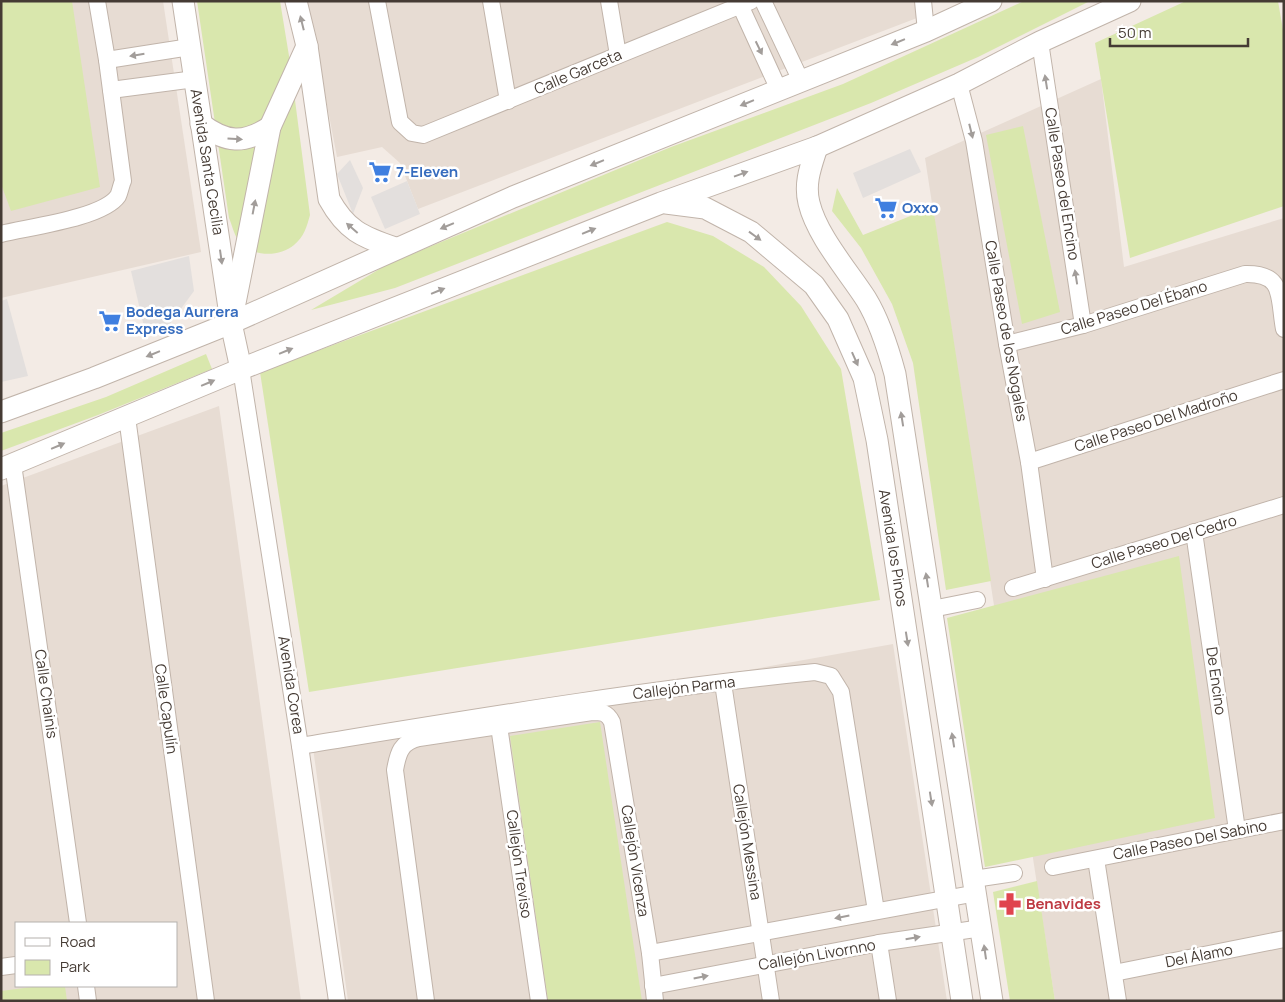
<svg xmlns="http://www.w3.org/2000/svg" width="1285" height="1002" viewBox="0 0 1285 1002" font-family="Manrope,sans-serif">
  <rect width="100%" height="100%" fill="#f3ebe5"/>
  <g fill="#e7dcd3" fill-rule="evenodd">
    <path d="M1,1H163L201,252L1,298Z"/>
    <path d="M307,1H915L917,18L418,209L400,163L382,147L337,157Z"/>
    <path d="M1101,79L1124,267L1284,218V1001H1055L925,158Z"/>
    <path d="M219,406L301,1001H1V486ZM16,923H176V986H16Z"/>
    <path d="M893,644L947,1001H348L313,748Z"/>
  </g>
  <g fill="#d9e7ad">
    <path d="M1,1H72L100,187L11,211L1,184Z"/>
    <path d="M197,1H280L290,62L310,215C307,226 304,237 294,245C279,258 250,257 238,240C234,234 232,225 229,218Z"/>
    <path d="M1024,1H1090L978,57L871,103L395,288L311,310L388,264L671,147L843,84Z"/>
    <path d="M1186,1H1278L1284,36V206L1130,258L1095,43Z"/>
    <path d="M1023,126L1060,312L1022,324L986,135Z"/>
    <path d="M837,188L863,235L933,207L991,581L946,590L913,363L892,304L861,248L832,211Z"/>
    <path d="M667,222L713,236L764,267L801,306L841,369L880,600L309,692L260,372Z"/>
    <path d="M206,354L212,369L98,415L1,451V433L106,397Z"/>
    <path d="M1179,556L1215,818L985,867L947,618Z"/>
    <path d="M600,722L642,1001H548L510,736Z"/>
    <path d="M1037,881L1055,1001H1010L993,892Z"/>
    <path d="M40,986H65L67,1001H1V991Z"/>
  </g>
  <g fill="#e3dfdd">
    <path d="M910,149L921,172L863,198L853,173Z"/>
    <path d="M350,160L363,188L353,214L337,174Z"/>
    <path d="M407,181L420,214L385,229L371,197Z"/>
    <path d="M189,256L194,291L169,325L145,331L131,271Z"/>
    <path d="M7,299L28,376L1,382V301Z"/>
  </g>
  <g fill="none" stroke-linecap="round" stroke-linejoin="round">
    <defs>
      <g id="minor">
        <path d="M377,1L400,122L412,133L423,135L751,1"/>
        <path d="M491,1L508,101"/>
        <path d="M609,1L618,55"/>
        <path d="M763,1L801,81"/>
        <path d="M923,1L926,31"/>
        <path d="M740,5L779,90"/>
        <path d="M1040,42L1083,325"/>
        <path d="M107,60L190,47"/>
        <path d="M959,84L974,141L1007,344L1029,462L1045,579"/>
        <path d="M111,90L195,79"/>
        <path d="M1,234C29,227 103,218 118,196C120,192 121,185 123,181L107,60L97,1"/>
        <path d="M1007,344L1083,325L1245,274C1285,273 1278,297 1284,329"/>
        <path d="M241,369L300,746L337,1001"/>
        <path d="M127,417L206,1001"/>
        <path d="M1029,462L1284,380"/>
        <path d="M13,464L78,923"/>
        <path d="M1194,532L1237,830"/>
        <path d="M1013,588L1284,505"/>
        <path d="M932,609L977,600"/>
        <path d="M723,683L771,1001"/>
        <path d="M499,726L539,1001"/>
        <path d="M300,746C472,718 643,689 815,672L831,676L841,692L876,911"/>
        <path d="M1096,859L1118,1001"/>
        <path d="M1053,867L1284,821"/>
        <path d="M974,879L1014,873"/>
        <path d="M879,943L888,1001"/>
        <path d="M650,953L977,893"/>
        <path d="M1,967L16,965"/>
        <path d="M1114,973L1284,939"/>
        <path d="M86,986L88,1001"/>
        <path d="M653,986L879,943L982,928"/>
        <path d="M426,1001L395,770C398,753 401,742 419,738L592,712C602,712 607,712 612,722L650,953L655,1001"/>
      </g>
      <g id="tertiary">
        <path d="M183,1L229,308"/>
        <path d="M296,1L307,46L329,199C346,230 362,237 395,248"/>
        <path d="M201,124C226,143 244,144 270,127"/>
        <path d="M817,147C811,166 804,183 809,203C817,236 848,271 866,299C880,322 888,348 895,374L992,1001"/>
        <path d="M666,203L705,208L751,232L814,285L838,319L864,378L877,440L962,1001"/>
        <path d="M241,369L231,323L270,127L307,46"/>
        <path d="M1,412L94,378L231,323L513,197L926,31L991,1"/>
        <path d="M1,469L241,369L661,203L817,147L959,84L1040,42L1130,1"/>
      </g>
    </defs>
    <use href="#minor" stroke="#c1b4aa" stroke-width="18"/>
    <use href="#tertiary" stroke="#c1b4aa" stroke-width="23"/>
    <use href="#minor" stroke="#fff" stroke-width="16"/>
    <use href="#tertiary" stroke="#fff" stroke-width="21"/>
  </g>
  <defs><path id="oneway-solid" d="M-6-.8H1V-3.2L6.5 0L1 3.2V.8H-6Z" transform="scale(1.25)"/></defs>
  <g fill="#a29d9a">
    <use href="#oneway-solid" transform="translate(302 23) rotate(-104)"/>
    <use href="#oneway-solid" transform="translate(898 42) rotate(158)"/>
    <use href="#oneway-solid" transform="translate(759 48) rotate(64)"/>
    <use href="#oneway-solid" transform="translate(137 55) rotate(171)"/>
    <use href="#oneway-solid" transform="translate(1046 82) rotate(-99)"/>
    <use href="#oneway-solid" transform="translate(747 103) rotate(158)"/>
    <use href="#oneway-solid" transform="translate(971 131) rotate(76)"/>
    <use href="#oneway-solid" transform="translate(235 139) rotate(3)"/>
    <use href="#oneway-solid" transform="translate(597 163) rotate(158)"/>
    <use href="#oneway-solid" transform="translate(741 174) rotate(-20)"/>
    <use href="#oneway-solid" transform="translate(254 207) rotate(-79)"/>
    <use href="#oneway-solid" transform="translate(447 226) rotate(157)"/>
    <use href="#oneway-solid" transform="translate(352 228) rotate(-139)"/>
    <use href="#oneway-solid" transform="translate(589 231) rotate(-22)"/>
    <use href="#oneway-solid" transform="translate(755 236) rotate(36)"/>
    <use href="#oneway-solid" transform="translate(221 257) rotate(82)"/>
    <use href="#oneway-solid" transform="translate(1076 277) rotate(-99)"/>
    <use href="#oneway-solid" transform="translate(438 291) rotate(-22)"/>
    <use href="#oneway-solid" transform="translate(286 351) rotate(-22)"/>
    <use href="#oneway-solid" transform="translate(153 354) rotate(158)"/>
    <use href="#oneway-solid" transform="translate(855 359) rotate(66)"/>
    <use href="#oneway-solid" transform="translate(208 383) rotate(-23)"/>
    <use href="#oneway-solid" transform="translate(902 419) rotate(-99)"/>
    <use href="#oneway-solid" transform="translate(58 446) rotate(-23)"/>
    <use href="#oneway-solid" transform="translate(927 580) rotate(-99)"/>
    <use href="#oneway-solid" transform="translate(907 639) rotate(81)"/>
    <use href="#oneway-solid" transform="translate(953 740) rotate(-99)"/>
    <use href="#oneway-solid" transform="translate(931 799) rotate(81)"/>
    <use href="#oneway-solid" transform="translate(842 917) rotate(169)"/>
    <use href="#oneway-solid" transform="translate(913 938) rotate(-10)"/>
    <use href="#oneway-solid" transform="translate(985 952) rotate(-98)"/>
    <use href="#oneway-solid" transform="translate(701 977) rotate(-11)"/>
  </g>
  <defs>
    <symbol id="supermarket-bare" viewBox="-9 -9 18 18"><path d="M-6-5.5h2.5l.6 2H6L4.5 2H-2.5L-4.4-4H-6ZM-1.5 3.2a1.3 1.3 0 1 0 .1 0ZM3 3.2a1.3 1.3 0 1 0 .1 0Z" fill="#3f7fe0" stroke="#fff" stroke-width="2.5" paint-order="stroke"/></symbol>
    <symbol id="pharmacy-bare" viewBox="-9 -9 18 18"><path d="M-2-6h4v4h4v4h-4v4h-4v-4h-4v-4h4Z" fill="#e0444e" stroke="#fff" stroke-width="2.5" paint-order="stroke"/></symbol>
  </defs>
  <g fill-rule="evenodd">
    <use href="#supermarket-bare" x="364" y="156" width="32" height="32"/>
    <use href="#supermarket-bare" x="870" y="192" width="32" height="32"/>
    <use href="#supermarket-bare" x="94" y="305" width="32" height="32"/>
    <use href="#pharmacy-bare" x="994" y="888" width="32" height="32"/>
  </g>
  <g text-anchor="middle" stroke-width="5" stroke-linejoin="round" paint-order="stroke">
    <g font-size="15" fill="#453b34" stroke="#fff">
      <text transform="translate(578 72) rotate(-23)" y="5">Calle Garceta</text>
      <text transform="translate(207 162) rotate(81)" y="5">Avenida Santa Cecilia</text>
      <text transform="translate(1062 184) rotate(81)" y="5">Calle Paseo del Encino</text>
      <text transform="translate(1134 308) rotate(-17)" y="5">Calle Paseo Del Ébano</text>
      <text transform="translate(1006 331) rotate(80)" y="5">Calle Paseo de los Nogales</text>
      <text transform="translate(1156 421) rotate(-18)" y="5">Calle Paseo Del Madroño</text>
      <text transform="translate(1164 542) rotate(-17)" y="5">Calle Paseo Del Cedro</text>
      <text transform="translate(893 548) rotate(81)" y="5">Avenida los Pinos</text>
      <text transform="translate(1216 681) rotate(82)" y="5">De Encino</text>
      <text transform="translate(291 685) rotate(81)" y="5">Avenida Corea</text>
      <text transform="translate(684 688) rotate(-7)" y="5">Callejón Parma</text>
      <text transform="translate(46 694) rotate(82)" y="5">Calle Chainis</text>
      <text transform="translate(166 709) rotate(82)" y="5">Calle Capulín</text>
      <text transform="translate(1190 840) rotate(-11)" y="5">Calle Paseo Del Sabino</text>
      <text transform="translate(747 842) rotate(81)" y="5">Callejón Messina</text>
      <text transform="translate(635 861) rotate(81)" y="5">Callejón Vicenza</text>
      <text transform="translate(519 864) rotate(82)" y="5">Callejón Treviso</text>
      <text transform="translate(817 955) rotate(-10)" y="5">Callejón Livornno</text>
      <text transform="translate(1199 956) rotate(-11)" y="5">Del Álamo</text>
    </g>
    <g font-size="15" font-weight="bold" fill="#366cbe" stroke="#fff" text-anchor="start">
      <text x="396" y="177">7-Eleven</text>
      <text x="902" y="213">Oxxo</text>
      <text x="126" y="317">Bodega Aurrera<tspan x="126" dy="17">Express</tspan></text>
    </g>
    <g font-size="15" font-weight="bold" fill="#be3a42" stroke="#fff" text-anchor="start">
      <text x="1026" y="909">Benavides</text>
    </g>
  </g>
  <rect width="1285" height="1002" fill="none" stroke="#453b34" stroke-width="5"/>
  <rect x="15" y="922" width="162" height="65" fill="#ffffff" stroke="#b5b1ae"/>
  <rect x="25" y="938" width="25" height="8" fill="#ffffff" stroke="#b5b1ae"/>
  <text x="60" y="947" font-size="15" fill="#453b34">Road</text>
  <rect x="25" y="960" width="25" height="15" fill="#d9e7ad" stroke="#b5b1ae"/>
  <text x="60" y="972" font-size="15" fill="#453b34">Park</text>
  <path d="M1110 38v8h138v-8" fill="none" stroke="#453b34" stroke-width="2.5"/>
  <text x="1118" y="38" font-size="15" fill="#453b34" stroke="#ffffff" stroke-width="4" paint-order="stroke">50 m</text>
</svg>
